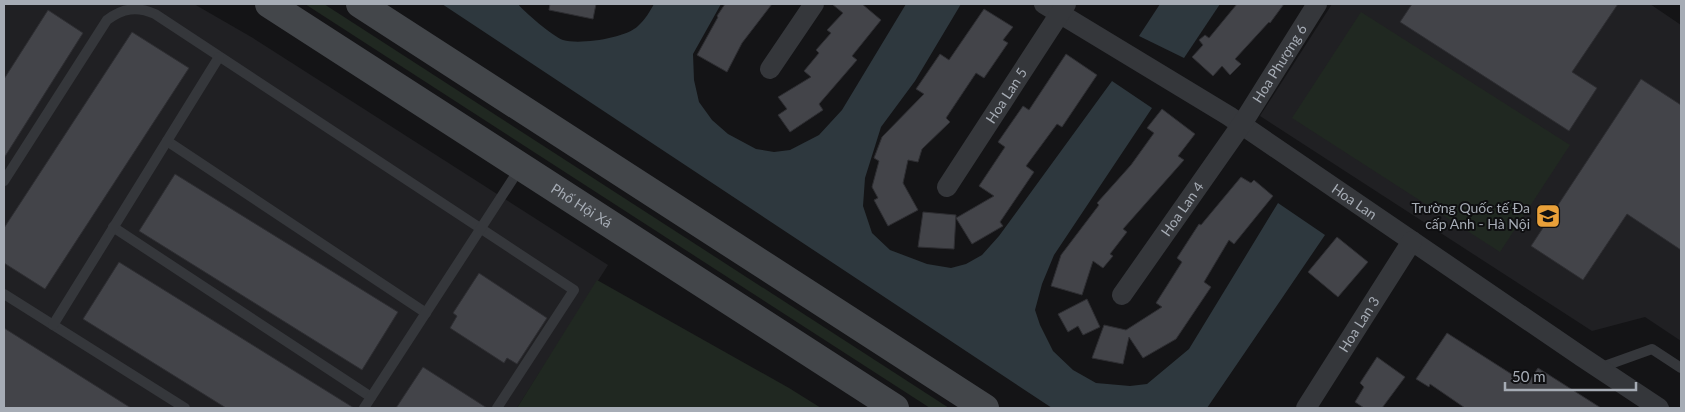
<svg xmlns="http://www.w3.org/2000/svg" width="1685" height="412" viewBox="0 0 1685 412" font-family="Lato,sans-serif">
  <rect width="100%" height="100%" fill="#141416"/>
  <g fill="#202023">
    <path d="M4,4H194L253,38L608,265L517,408H4Z"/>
    <path d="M1332,4H1650L1681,25V341L1645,317L1592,331L1260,116Z"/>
  </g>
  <g fill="#202821">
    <path d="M305,4H324L949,408H930Z"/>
    <path d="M1361,12L1570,145L1500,252L1292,118Z"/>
    <path d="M597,280L789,388L821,408H517Z"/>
  </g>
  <g fill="#2e383e">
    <path d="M442,4H518C524,12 554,37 563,40C580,45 626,38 638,26C645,20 650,11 654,4H721L693,54L694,80L699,102L712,120L728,134L756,149L774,152L790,150L819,135L842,110L906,4H961L915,81L881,127L865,178L863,206L872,233L890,250L927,264L951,268L966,264L982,255L999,236L1112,81L1152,108L1054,255L1042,284L1035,310L1040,325L1053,351L1073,370L1096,383L1130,386L1147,384L1189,349L1278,203L1325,235L1207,408H1052Z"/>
    <path d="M1160,4H1220L1184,58L1139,36Z"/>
  </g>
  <g fill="#434449" stroke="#2e2e32">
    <path d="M550,4H596L593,19L549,10Z"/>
    <path d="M725,4H772L742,43L727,72L697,55L718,17L717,16Z"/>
    <path d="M832,4H862L881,20L852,56L857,60L819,104L823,110L790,132L778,115L787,109L778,97L811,77L804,71L819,53L816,50L831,33L827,30L843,13Z"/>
    <path d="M1237,4H1284L1270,23L1269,22L1235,59L1241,64L1230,75L1222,66L1213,76L1192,57L1203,45L1199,40L1205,35L1209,38Z"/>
    <path d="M1412,4H1618L1572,72L1597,88L1569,131L1400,22Z"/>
    <path d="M984,9L1013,27L1003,40L1008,43L984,78L976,73L946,118L950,122L922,149L918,162L908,160L903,183L918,210L888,226L874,200L878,198L872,187L879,161L874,158L882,137L924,94L916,89L940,54L949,60Z"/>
    <path d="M48,10L83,33L4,158V79Z"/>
    <path d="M132,32L189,68L45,289L4,263V228Z"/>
    <path d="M1066,54L1097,75L1062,127L1057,124L1026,166L1034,172L1000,222L1003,226L972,244L956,218L994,196L979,186L1005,147L998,142L1023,106L1029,110Z"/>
    <path d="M1641,79L1681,105V250L1627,214L1583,280L1531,246Z"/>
    <path d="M1162,109L1195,134L1178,156L1184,160L1123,229L1127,232L1110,254L1113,256L1103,268L1093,261L1082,295L1051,286L1061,255L1099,205L1097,203L1131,165L1154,133L1147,128Z"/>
    <path d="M175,174L398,312L362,370L139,231Z"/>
    <path d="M1241,177L1251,183L1254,180L1273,196L1234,244L1229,240L1204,282L1211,287L1176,339L1143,358L1129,337L1123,364L1092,358L1104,325L1126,330L1162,307L1156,303L1182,262L1177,258L1199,224L1201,225Z"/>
    <path d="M923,212L956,215L954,249L918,247Z"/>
    <path d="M1337,237L1368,262L1338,297L1308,272Z"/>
    <path d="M119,262L354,408H226L83,319Z"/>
    <path d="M479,273L547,318L517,364L507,358L504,363L450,328L457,316L453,313Z"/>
    <path d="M1087,299L1100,327L1083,335L1078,326L1068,332L1058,314Z"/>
    <path d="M4,328L131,408H4Z"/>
    <path d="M1447,333L1527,384L1538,368L1601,408H1465L1430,384L1429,387L1416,379Z"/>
    <path d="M1377,357L1405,377L1382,408H1364L1355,402L1364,387L1360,383Z"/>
    <path d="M423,367L487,408H396Z"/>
  </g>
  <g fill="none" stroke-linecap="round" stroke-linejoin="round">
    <g stroke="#35373b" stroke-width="10">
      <path d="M167,141L426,313"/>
      <path d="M4,181L107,20C123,8 137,6 155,14L574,290L497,408"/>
      <path d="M113,227L371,397"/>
      <path d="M4,294L185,408"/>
      <path d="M53,325L219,57"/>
      <path d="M1599,368L1652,349L1681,368"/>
      <path d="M364,408L520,168"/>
    </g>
    <g stroke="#35373b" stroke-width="20">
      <path id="s1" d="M1044,4L1229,116L1582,357L1659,408"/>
      <path d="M770,69L814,4"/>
      <path id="s2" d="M947,187L1066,4"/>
      <path id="s3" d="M1122,295L1242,124L1317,4"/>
      <path id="s4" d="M1306,408L1412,241"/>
    </g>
    <g stroke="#43464a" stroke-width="28">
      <path id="s5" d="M269,4L895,408"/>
      <path d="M360,4L985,408"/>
    </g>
  </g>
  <defs>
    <symbol id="school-square" viewBox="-11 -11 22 22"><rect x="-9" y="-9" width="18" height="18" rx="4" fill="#e9a039" stroke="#0f0f11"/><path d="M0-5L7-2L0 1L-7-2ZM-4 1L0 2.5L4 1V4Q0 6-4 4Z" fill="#111"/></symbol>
  </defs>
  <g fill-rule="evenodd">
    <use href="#school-square" x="1534" y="202" width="28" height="28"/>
  </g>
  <g text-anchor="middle" stroke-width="4" stroke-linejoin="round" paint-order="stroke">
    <g font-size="14" fill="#a6acb5" stroke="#0f0f11">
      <text dy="5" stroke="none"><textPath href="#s3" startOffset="280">Hoa Phượng 6</textPath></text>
      <text dy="5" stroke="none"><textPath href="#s2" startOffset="109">Hoa Lan 5</textPath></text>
      <text dy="5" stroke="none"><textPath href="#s1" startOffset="368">Hoa Lan</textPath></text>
      <text dy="5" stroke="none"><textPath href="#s5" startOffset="372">Phố Hội Xá</textPath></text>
      <text dy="5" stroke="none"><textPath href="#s3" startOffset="105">Hoa Lan 4</textPath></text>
      <text dy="5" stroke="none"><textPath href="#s4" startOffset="99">Hoa Lan 3</textPath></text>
    </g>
    <g font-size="14" fill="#a6acb5" stroke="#0f0f11" text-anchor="end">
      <text x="1530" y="213">Trường Quốc tế Đa<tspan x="1530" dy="16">cấp Anh - Hà Nội</tspan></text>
    </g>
  </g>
  <rect width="1685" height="412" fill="none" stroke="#a6acb5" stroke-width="10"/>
  <path d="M1505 382v8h131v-8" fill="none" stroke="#a6acb5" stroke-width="2.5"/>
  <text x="1512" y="382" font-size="15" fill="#a6acb5" stroke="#0f0f11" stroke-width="4" paint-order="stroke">50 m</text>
</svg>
